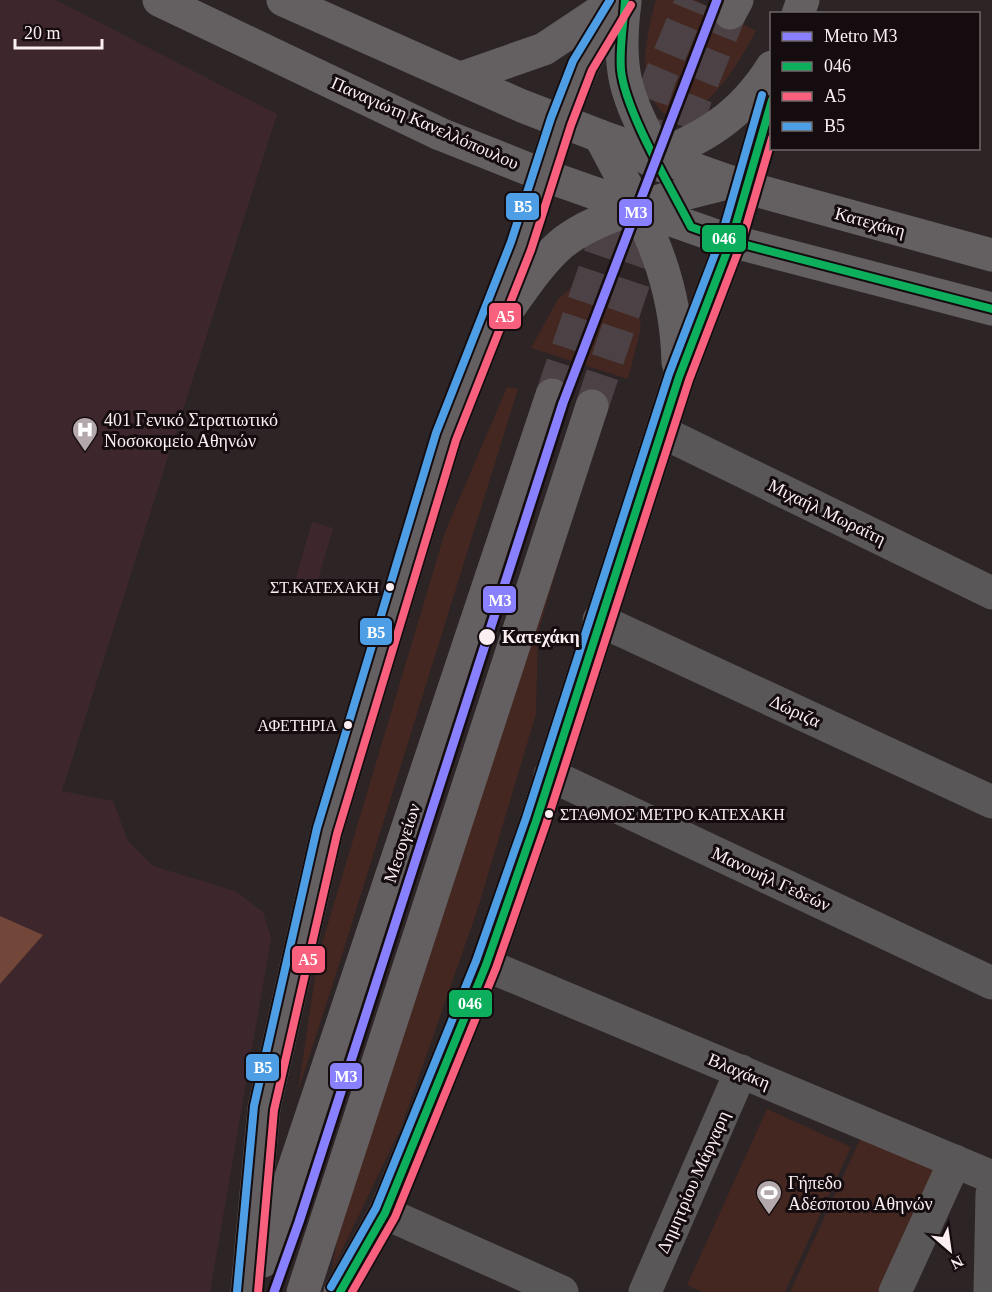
<svg xmlns="http://www.w3.org/2000/svg" width="992" height="1292" viewBox="0 0 992 1292" font-family="Georgia,serif">
  <rect width="100%" height="100%" fill="#2d2426"/>
  <g fill="#3d272d">
    <path d="M0,0H56L277,114L62,791L113,801L128,841L153,866L235,891L263,912L271,938L210,1292H0Z"/>
    <path d="M312,522L333,528L314,594L293,588Z"/>
  </g>
  <g fill="#432720">
    <path d="M656,0H696L756,31C742,57 701,131 663,113C635,84 646,35 656,0Z"/>
    <path d="M581,279L637,301L641,328L628,379L531,348L558,299Z"/>
    <path d="M507,387L518,389L338,968L298,1091L318,957L445,532Z"/>
    <path d="M598,426L538,633L536,714L477,911L401,1128L332,1271L341,1214Z"/>
    <path d="M767,1109L851,1147L785,1292H702L687,1285Z"/>
    <path d="M862,1135L935,1168L878,1292H790Z"/>
  </g>
  <path fill="#724638" d="M0,916L43,935L0,984Z"/>
  <g fill="none" stroke-linecap="round" stroke-linejoin="round">
    <g stroke="#4c4245" stroke-width="33" stroke-dasharray="33 16" stroke-linecap="butt">
      <path d="M637,147L659,80L692,0"/>
      <path d="M552,395L620,196"/>
      <path d="M592,406L696,97L730,13"/>
    </g>
    <g stroke="#5a5758" stroke-width="33">
      <path d="M662,432L992,593"/>
      <path d="M599,620L992,802"/>
      <path d="M550,775L992,983"/>
      <path d="M486,965L992,1177"/>
      <path d="M385,1213L562,1292"/>
      <path d="M645,1292L741,1071"/>
      <path d="M895,1292L955,1161"/>
      <path d="M990,1292L992,1194"/>
    </g>
    <g stroke="#646062" stroke-width="33">
      <path d="M159,0L440,134L543,175L731,241L992,309"/>
      <path d="M283,0L522,106L600,136L748,188L992,255"/>
      <path d="M625,2C615,79 629,99 662,166"/>
      <path d="M730,13L737,0"/>
      <path d="M798,14L803,0"/>
      <path d="M461,78L544,49L616,1"/>
      <path d="M600,136C642,216 676,271 678,363"/>
      <path d="M648,159C703,140 741,116 772,67"/>
      <path d="M507,311C523,289 539,264 559,246C597,212 680,196 730,182"/>
      <path d="M263,1261L552,395"/>
      <path d="M247,1292L264,1108L327,831L446,437L521,246L561,121L583,65L622,0"/>
      <path d="M303,1292L592,406"/>
      <path d="M340,1292L385,1213L486,965L536,821L679,377L731,241L772,98"/>
    </g>
    <defs>
      <g id="bus-1">
        <path d="M625,0C624,22 619,48 621,70C625,111 671,188 691,227L731,241L992,309"/>
        <path d="M340,1292L385,1213L486,965L536,821L679,377L731,241L772,100"/>
      </g>
      <g id="bus-2">
        <path d="M258,1292L274,1110L337,834L456,440L531,250L571,125L592,70L631,5"/>
        <path d="M352,1292L395,1217L496,968L546,824L689,380L741,244L772,138"/>
      </g>
      <g id="bus-3">
        <path d="M331,1287L376,1208L476,961L526,818L669,374L721,238L762,95"/>
        <path d="M237,1291L254,1106L317,828L436,433L511,242L551,118L573,61L610,0"/>
      </g>
    </defs>
    <use href="#bus-1" stroke="#140c0e" stroke-width="12"/>
    <use href="#bus-2" stroke="#140c0e" stroke-width="12"/>
    <use href="#bus-3" stroke="#140c0e" stroke-width="12"/>
    <use href="#bus-1" stroke="#0daf5c" stroke-width="8"/>
    <use href="#bus-2" stroke="#f8607d" stroke-width="8"/>
    <use href="#bus-3" stroke="#4d9ee5" stroke-width="8"/>
    <defs>
      <path id="metro-1" d="M274,1292L299,1222L563,403L717,0"/>
    </defs>
    <use href="#metro-1" stroke="#140c0e" stroke-width="14"/>
    <use href="#metro-1" stroke="#8880ff" stroke-width="9"/>
  </g>
  <defs>
    <symbol id="hospital-pin" viewBox="-11 -11 22 30"><path d="M0 17L-7.5 6A9.5 9.5 0 1 1 7.5 6Z" fill="#b3a8ab" stroke="#140c0e"/><path d="M-5-5h3v3.5h4V-5h3V5h-3V1.5h-4V5h-3Z" fill="#fff"/></symbol>
    <symbol id="stadium-pin" viewBox="-11 -11 22 30"><path d="M0 17L-7.5 6A9.5 9.5 0 1 1 7.5 6Z" fill="#b3a8ab" stroke="#140c0e"/><path d="M0-5a6.5 5 0 1 0 0 10a6.5 5 0 1 0 0-10ZM-3.5-1.8h7v3.6h-7Z" fill="#fff"/></symbol>
  </defs>
  <g fill-rule="evenodd">
    <use href="#hospital-pin" x="70" y="415" width="30" height="40"/>
    <use href="#stadium-pin" x="754" y="1178" width="30" height="40"/>
  </g>
  <g fill="#fbeff2" stroke="#140c0e" stroke-width="2">
    <circle cx="390" cy="587" r="5"/>
    <circle cx="487" cy="637" r="9"/>
    <circle cx="348" cy="725" r="5"/>
    <circle cx="549" cy="814" r="5"/>
  </g>
  <g text-anchor="middle" stroke-width="6" stroke-linejoin="round" paint-order="stroke">
    <g font-size="16" fill="#fbeff2" stroke="#140c0e" text-anchor="end">
      <text x="379" y="593">ΣΤ.ΚΑΤΕΧΑΚΗ</text>
      <text x="337" y="731">ΑΦΕΤΗΡΙΑ</text>
      <text x="560" y="820" text-anchor="start">ΣΤΑΘΜΟΣ ΜΕΤΡΟ ΚΑΤΕΧΑΚΗ</text>
    </g>
    <g font-size="18" fill="#fbeff2" stroke="#140c0e">
      <text transform="translate(425 123) rotate(24)" y="6">Παναγιώτη Κανελλόπουλου</text>
      <text transform="translate(870 222) rotate(15)" y="6">Κατεχάκη</text>
      <text transform="translate(827 512) rotate(26)" y="6">Μιχαήλ Μωραΐτη</text>
      <text transform="translate(795 711) rotate(25)" y="6">Δώριζα</text>
      <text transform="translate(402 843) rotate(-72)" y="6">Μεσογείων</text>
      <text transform="translate(771 879) rotate(25)" y="6">Μανουήλ Γεδεών</text>
      <text transform="translate(739 1071) rotate(23)" y="6">Βλαχάκη</text>
      <text transform="translate(693 1182) rotate(-66)" y="6">Δημητρίου Μάργαρη</text>
    </g>
    <g font-size="18" fill="#fbeff2" stroke="#140c0e" text-anchor="start">
      <text x="104" y="426">401 Γενικό Στρατιωτικό<tspan x="104" dy="21">Νοσοκομείο Αθηνών</tspan></text>
      <text x="788" y="1189">Γήπεδο<tspan x="788" dy="21">Αδέσποτου Αθηνών</tspan></text>
    </g>
    <g font-size="18" font-weight="bold" fill="#fbeff2" stroke="#140c0e" text-anchor="start">
      <text x="502" y="643">Κατεχάκη</text>
    </g>
  </g>
  <g stroke="#140c0e" stroke-width="2">
    <rect x="505" y="192" width="35" height="29" rx="6" fill="#4d9ee5"/>
    <rect x="618" y="198" width="35" height="29" rx="6" fill="#8880ff"/>
    <rect x="701" y="224" width="46" height="29" rx="6" fill="#0daf5c"/>
    <rect x="488" y="302" width="34" height="28" rx="6" fill="#f8607d"/>
    <rect x="482" y="585" width="35" height="29" rx="6" fill="#8880ff"/>
    <rect x="359" y="617" width="34" height="29" rx="6" fill="#4d9ee5"/>
    <rect x="291" y="945" width="35" height="29" rx="6" fill="#f8607d"/>
    <rect x="448" y="989" width="45" height="29" rx="6" fill="#0daf5c"/>
    <rect x="245" y="1053" width="35" height="29" rx="6" fill="#4d9ee5"/>
    <rect x="329" y="1062" width="34" height="28" rx="6" fill="#8880ff"/>
  </g>
  <g font-size="16" text-anchor="middle" font-weight="bold" fill="#fff">
    <text x="523" y="212">Β5</text>
    <text x="636" y="218">Μ3</text>
    <text x="724" y="244">046</text>
    <text x="505" y="322">A5</text>
    <text x="500" y="606">Μ3</text>
    <text x="376" y="638">Β5</text>
    <text x="308" y="965">A5</text>
    <text x="470" y="1009">046</text>
    <text x="263" y="1073">Β5</text>
    <text x="346" y="1082">Μ3</text>
  </g>
  <rect x="770" y="12" width="210" height="138" fill="#140c0e" stroke="#706769" stroke-width="1.5"/>
  <rect x="782" y="32" width="30" height="9" fill="#8880ff" stroke="#706769" stroke-width="1.5"/>
  <text x="824" y="42" font-size="18" fill="#fbeff2">Metro Μ3</text>
  <rect x="782" y="62" width="30" height="9" fill="#0daf5c" stroke="#706769" stroke-width="1.5"/>
  <text x="824" y="72" font-size="18" fill="#fbeff2">046</text>
  <rect x="782" y="92" width="30" height="9" fill="#f8607d" stroke="#706769" stroke-width="1.5"/>
  <text x="824" y="102" font-size="18" fill="#fbeff2">A5</text>
  <rect x="782" y="122" width="30" height="9" fill="#4d9ee5" stroke="#706769" stroke-width="1.5"/>
  <text x="824" y="132" font-size="18" fill="#fbeff2">Β5</text>
  <g transform="translate(950 1250) rotate(151)" stroke="#140c0e" stroke-width="4.5" paint-order="stroke">
  <path d="M0-4.5L10 22L0 15L-10 22Z" fill="#fbeff2"/>
  <text y="-9" font-size="16" font-weight="bold" text-anchor="middle" fill="#fbeff2">N</text>
  </g>
  <path d="M15 39v9h87v-9" fill="none" stroke="#fbeff2" stroke-width="3"/>
  <text x="24" y="39" font-size="18" fill="#fbeff2" stroke="#140c0e" stroke-width="4.5" paint-order="stroke">20 m</text>
</svg>
